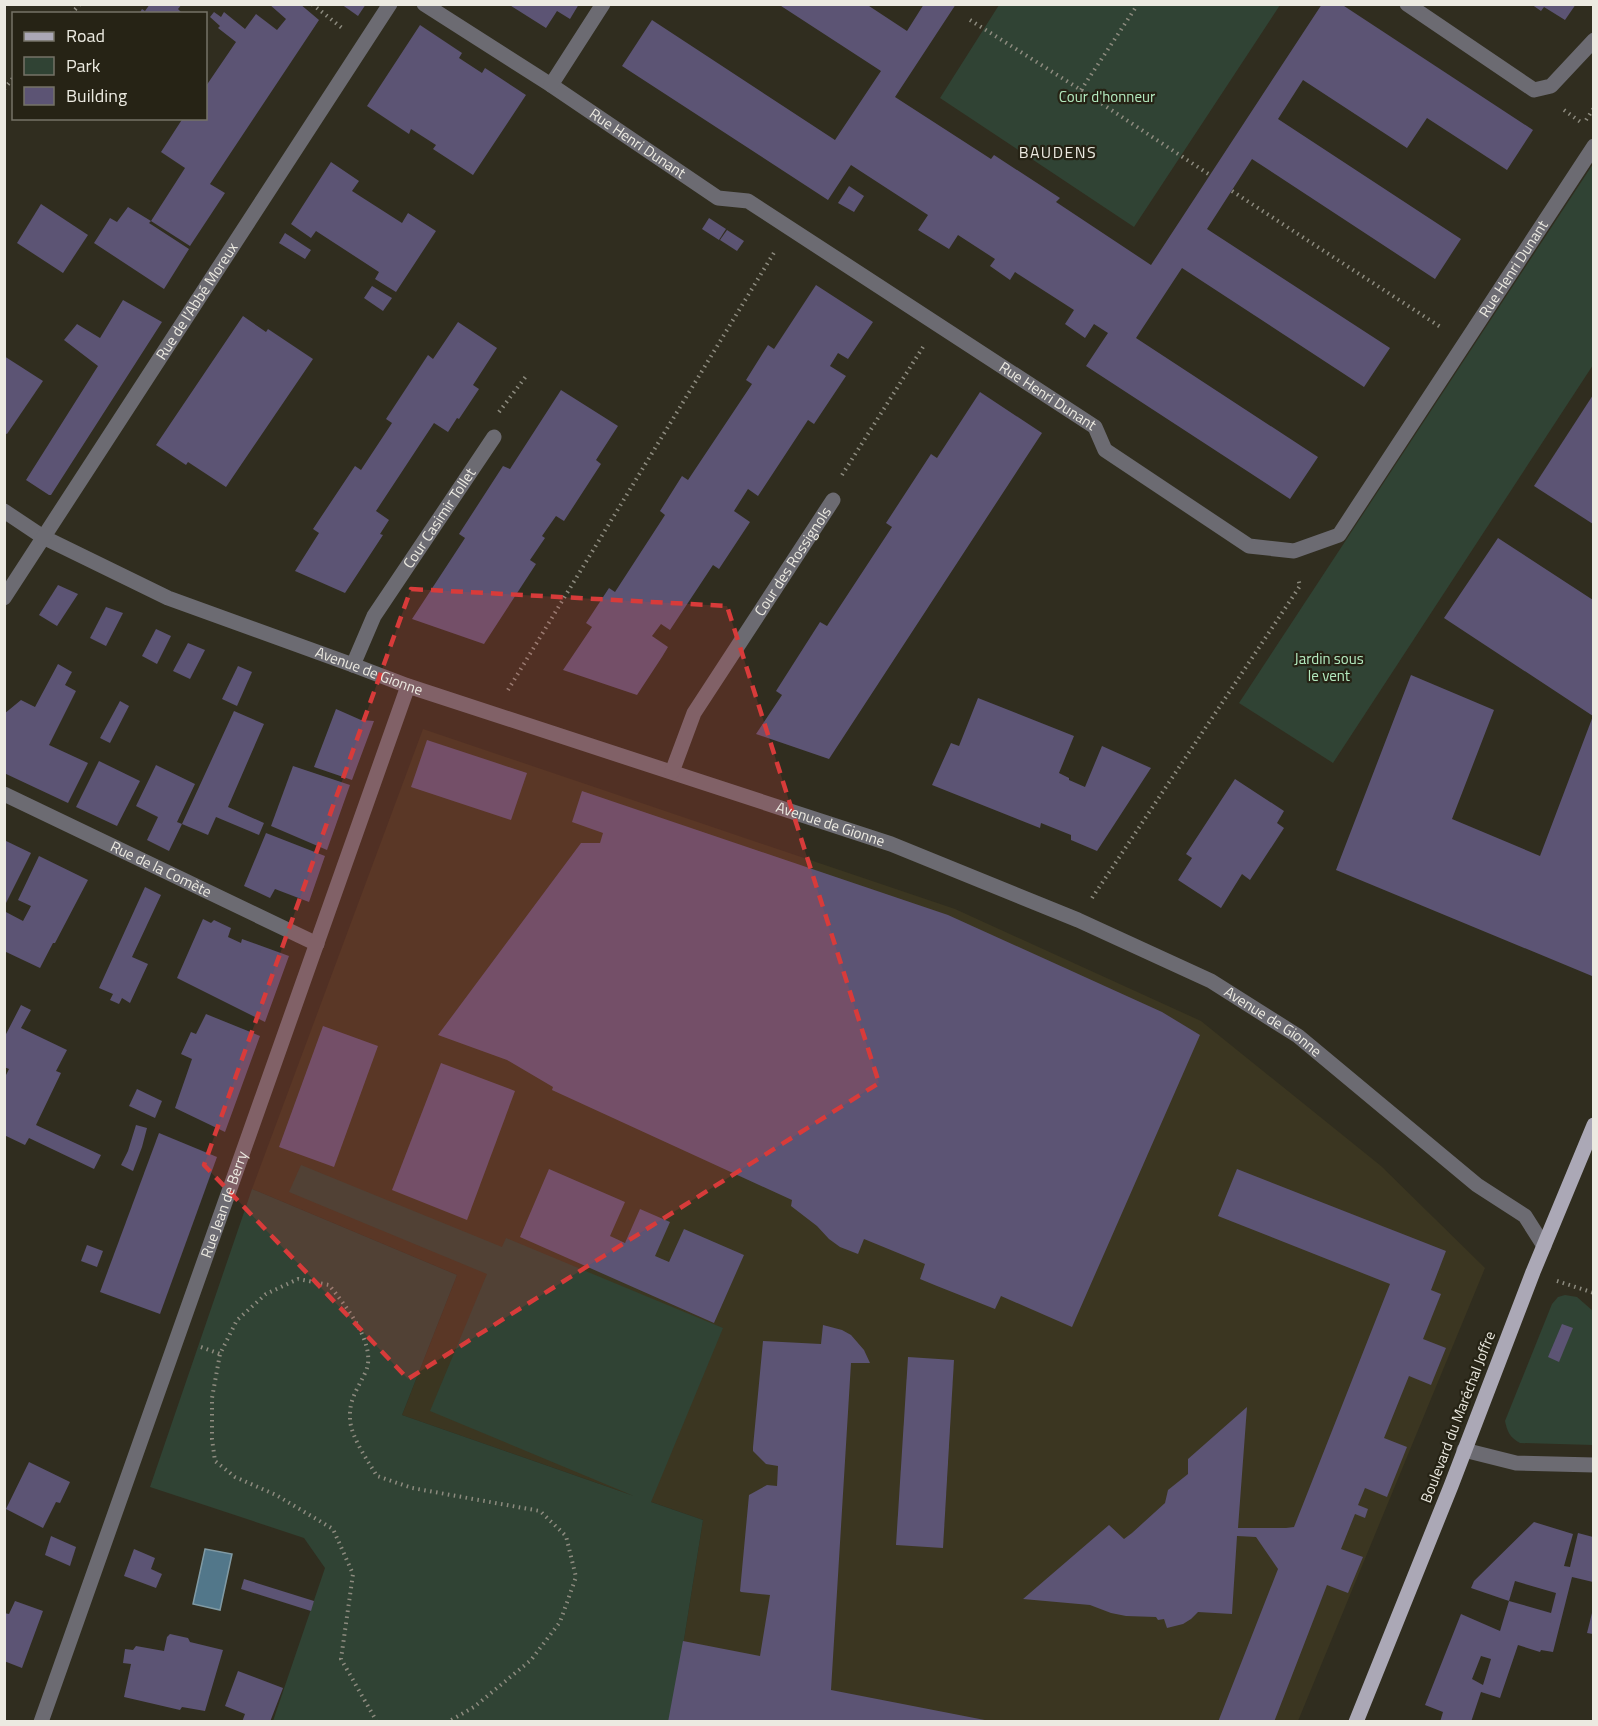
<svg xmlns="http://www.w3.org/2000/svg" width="1598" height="1726" viewBox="0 0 1598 1726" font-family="'Titillium Web',sans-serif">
  <rect width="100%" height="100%" fill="#302d1f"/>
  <path fill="#3b3621" d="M423,729L955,909L1201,1021L1381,1166L1485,1268L1298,1721H671L703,1520L402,1415L457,1275L252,1189Z"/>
  <g fill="#304334">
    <path d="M999,5V4L1280,5L1134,227L940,98Z"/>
    <path d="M1593,164V365L1333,763L1239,703Z"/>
    <path d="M301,1165L502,1247L506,1238L723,1328L651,1502L703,1520L671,1721H273L325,1568L304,1538L150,1487L252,1189L457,1275L402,1415L634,1496L430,1411L487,1274L289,1192Z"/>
    <path d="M1565,1295L1577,1297L1593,1311V1445L1520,1443C1510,1438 1507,1431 1505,1421L1552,1304L1558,1297Z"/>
  </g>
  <path fill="#52778a" stroke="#809aa4" stroke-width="1.5" d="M205,1549L232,1554L220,1610L193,1604Z"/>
  <g fill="#5c5474" fill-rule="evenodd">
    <path d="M150,4H182L178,9L183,14H139L142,9L145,11Z"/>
    <path d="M269,4H300L319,20L210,184L225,193L190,246L151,221L185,168L161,152L183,118H206V86L236,42L218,28L220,26L210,17L214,12L221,17L224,12L245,29L256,14L277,30L286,19Z"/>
    <path d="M341,4H366L358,16Z"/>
    <path d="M508,4H579L570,19L557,11L546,28Z"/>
    <path d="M778,4H866L907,31L924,4H956L895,97L991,159L994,155L1060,198L1056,202L1151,265L1322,4H1341L1533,130L1507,170L1427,118L1407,148L1303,80L1278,119L1461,239L1435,279L1252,159L1207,229L1390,348L1364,387L1182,268L1136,338L1318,457L1290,499L1086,366L1108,333L1094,324L1085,338L1065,324L1074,310L1015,272L1010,280L990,266L995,259L958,235L949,249L918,230L928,215L851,165L828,200L622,66L652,20L835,140L881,71Z"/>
    <path d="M1531,4H1576L1565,20L1544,7L1541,11Z"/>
    <path d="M420,25L462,53L459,58L482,73L485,68L526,95L473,175L433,149L436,145L411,129L409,134L367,106Z"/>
    <path d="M331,162L359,181L352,191L402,223L408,213L436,231L396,292L375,279L379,272L316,231L311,238L291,224Z"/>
    <path d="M849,186L864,196L854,212L838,203Z"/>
    <path d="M41,204L88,235L63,273L17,243Z"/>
    <path d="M128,207L151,221L149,223L189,249L164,289L94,243L110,218L117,222Z"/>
    <path d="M709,218L726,229L719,240L702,229Z"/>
    <path d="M727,230L744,241L737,251L720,240Z"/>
    <path d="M285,233L311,250L305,259L279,243Z"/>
    <path d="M816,285L873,322L848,359L838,353L830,366L846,376L814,424L808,420L758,496L748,489L734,511L750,522L719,569L713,565L670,630L661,624L652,636L668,647L662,657L637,695L563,670L592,627L586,623L609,588L615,592L665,515L660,511L682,476L688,480L752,384L746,380L768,345L774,349Z"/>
    <path d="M372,286L392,298L383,311L364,298Z"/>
    <path d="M123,300L162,322L51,495H49L26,480L98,366L64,340L77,324L100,338Z"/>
    <path d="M243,316L266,332L268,329L313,359L226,487L188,462L186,465L156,445Z"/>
    <path d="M458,322L497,348L473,385L479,389L459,419L457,418L448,432L434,423L376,511L389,520L380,534L383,535L345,593L295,571L319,533L313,529L355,466L361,470L392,423L386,419L428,355L433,359Z"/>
    <path d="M4,356L43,381L7,434L4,433Z"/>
    <path d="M561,390L618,426L596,460L601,464L564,521L556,516L542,536L545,538L530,560L536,564L484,644L412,619L465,538L459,534L503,466L510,469Z"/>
    <path d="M980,392L1042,433L829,759L756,734L782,695L776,691L820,622L827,626L892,527L886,523L931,454L937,458Z"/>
    <path d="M1593,395V524L1534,486Z"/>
    <path d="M1498,538L1593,600V971L1592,976L1336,870L1411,675L1494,710L1452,819L1540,856L1593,716L1444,618Z"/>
    <path d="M58,585L78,594L57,626L39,615Z"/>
    <path d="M106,607L123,613L106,646L90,638Z"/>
    <path d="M156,629L171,636L157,664L142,656Z"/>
    <path d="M188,643L205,650L190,679L173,671Z"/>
    <path d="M58,664L72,672L65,685L76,691L49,745L88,763L68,803L4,773V714L21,700L35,707Z"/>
    <path d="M238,666L252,672L237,706L222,699Z"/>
    <path d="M978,698L1074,736L1059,773L1069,778V780L1085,787L1102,746L1151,768L1097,851L1071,840V835L1041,823L1040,828L932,785L951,743L959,746Z"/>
    <path d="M120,701L129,706L110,743L100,738Z"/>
    <path d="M336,709L361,720L374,721L352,780L314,767Z"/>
    <path d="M234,711L264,724L228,807L264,823L259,835L216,817L208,835L182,824Z"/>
    <path d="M427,740L527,773L511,820L411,787Z"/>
    <path d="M99,761L140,781L117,826L76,807Z"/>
    <path d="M156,765L195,784L177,822L182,824L169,851L147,840L158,817L136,806Z"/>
    <path d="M293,766L350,785L327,850L271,826Z"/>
    <path d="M1235,779L1284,811L1277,823L1284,828L1250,880L1242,874L1221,908L1178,880L1192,858L1186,854Z"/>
    <path d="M582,791L948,915L1162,1012L1200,1035L1072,1327L1001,1296L995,1309L937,1286L920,1279L925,1264L864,1239L858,1254L840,1247L829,1239L817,1226L791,1206L792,1200L552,1090L553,1087L507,1060L438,1035L581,843H600L603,833L572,822Z"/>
    <path d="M266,833L325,856L309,902L275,889L270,898L244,886Z"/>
    <path d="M4,840L31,853L4,907Z"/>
    <path d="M39,856L88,880L55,943H53L40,968L4,951V911L23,921L31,906L18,900Z"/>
    <path d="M145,887L161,895L132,957L148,964L130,1003L122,998L119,1004L110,1000L113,994L99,988Z"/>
    <path d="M203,919L211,923L214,920L231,928L228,937L241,943L242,939L289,956L265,1022L177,978Z"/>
    <path d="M21,1005L31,1010L21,1028L67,1050L56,1071L61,1073L36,1125L101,1155L94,1169L29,1138L25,1145L4,1135V1079L9,1069L4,1067V1038Z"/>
    <path d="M206,1014L260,1036L225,1132L175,1108L192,1059L181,1054L191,1032L196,1034Z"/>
    <path d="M323,1026L378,1046L334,1167L279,1147Z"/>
    <path d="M441,1063L515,1091L467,1220L392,1190Z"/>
    <path d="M137,1089L162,1101L155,1118L129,1106Z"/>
    <path d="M136,1125L147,1128L142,1147L133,1171L121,1165L128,1151Z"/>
    <path d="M159,1133L217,1157L160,1314L100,1292Z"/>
    <path d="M549,1169L625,1202L610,1236L625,1243L640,1209L670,1222L655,1256L669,1262L684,1229L744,1255L714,1323L520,1237Z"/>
    <path d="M1237,1169L1446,1251L1431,1290L1441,1294L1423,1339L1446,1348L1431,1385L1409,1376L1384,1438L1407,1447L1387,1497L1365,1488L1358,1505L1368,1509L1365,1518L1355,1514L1341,1549L1363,1557L1348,1593L1327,1585L1274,1722H1218L1278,1569L1256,1537L1237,1536L1232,1614L1198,1612L1191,1619L1183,1624L1167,1628L1164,1619L1158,1620L1156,1617L1126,1616L1111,1613L1090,1605L1023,1599L1109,1525L1124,1539L1132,1533L1165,1503L1168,1490L1188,1474V1459L1247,1407L1238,1528H1286L1294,1527L1390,1284L1218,1216Z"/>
    <path d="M87,1245L103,1251L97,1267L81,1261Z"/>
    <path d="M1562,1324L1573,1328L1559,1362L1548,1357Z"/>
    <path d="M823,1325L842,1330L851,1335L864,1350L870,1363H851L831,1690L995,1722H668L683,1641L760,1656L770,1595L741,1592L740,1591L749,1495L767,1485L777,1486L778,1466L766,1464L753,1451V1447L763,1341L821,1344Z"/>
    <path d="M908,1357L954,1360L943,1548L896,1545Z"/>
    <path d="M29,1462L70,1482L60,1503L56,1502L43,1528L6,1509Z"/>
    <path d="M1534,1522L1573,1534L1564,1566L1570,1567L1578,1533L1593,1537V1582L1572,1577L1553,1652L1541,1650L1540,1652L1518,1645L1500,1698L1481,1692L1471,1722H1440L1443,1712L1425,1705L1461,1614L1500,1631L1509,1601L1551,1613L1556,1593L1515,1581L1509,1601L1471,1588L1474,1581ZM1481,1656L1491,1659L1483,1685L1472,1679Z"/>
    <path d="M51,1536L76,1547L70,1566L45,1555Z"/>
    <path d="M134,1549L155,1558L151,1569L162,1574L156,1588L124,1576Z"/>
    <path d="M244,1579L314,1601L311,1611L241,1589Z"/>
    <path d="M15,1601L43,1611L22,1668L4,1661V1613L9,1614Z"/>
    <path d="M1593,1609V1634L1587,1633Z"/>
    <path d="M170,1634L188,1638L190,1642L223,1650L205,1711L182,1707L180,1710L124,1697L131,1664L123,1663L125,1649L133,1650L136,1646L164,1651L167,1637Z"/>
    <path d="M238,1671L283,1688L270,1722H242L245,1714L225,1706Z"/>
  </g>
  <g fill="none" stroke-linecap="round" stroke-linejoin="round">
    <g stroke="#8d8b7f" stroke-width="4" stroke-dasharray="1.5 4.5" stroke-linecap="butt">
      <path d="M312,4L342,28"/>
      <path d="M71,14L80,4"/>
      <path d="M970,20L1081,90L1210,175"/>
      <path d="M4,89L14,77"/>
      <path d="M1081,90L1138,4"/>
      <path d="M1564,110L1582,123"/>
      <path d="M1586,120L1594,108"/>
      <path d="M1232,191L1442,328"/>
      <path d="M499,412L527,375"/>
      <path d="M842,475L923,347"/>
      <path d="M508,690L775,251"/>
      <path d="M1092,898L1300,586L1298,578"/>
      <path d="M1557,1281L1594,1293"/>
      <path d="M201,1347L220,1354"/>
      <path d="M377,1722L341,1659L353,1574L333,1529L276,1495L235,1477L215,1461L212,1439V1398L220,1354L237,1320L266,1294L298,1279L329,1285C345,1305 377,1344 366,1371C359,1387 349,1398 350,1418C350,1436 368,1461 377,1476L412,1488L540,1511L566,1536L576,1577L560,1622L531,1660L474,1707L448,1722"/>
    </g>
    <g stroke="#6c6b72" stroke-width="15">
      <path id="s1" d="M424,4L551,85L718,198L748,201L1095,427L1105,450L1249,546L1294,551L1339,535L1594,146"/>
      <path d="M1407,4L1534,90L1551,86L1594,40"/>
      <path d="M551,85L603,4"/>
      <path id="s2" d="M4,511L43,537L168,598L353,665L408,686L891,844L1078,920L1211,981L1298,1036L1477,1185L1525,1216L1544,1246"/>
      <path id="s3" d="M4,598L390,4"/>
      <path id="s4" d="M353,665L374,616L494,437"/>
      <path id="s5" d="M672,772L694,713L833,500"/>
      <path id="s6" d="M4,794L317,944"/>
      <path d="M1464,1450L1516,1463L1594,1465"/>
      <path id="s7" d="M41,1722L408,686"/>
    </g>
    <path stroke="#aba8b6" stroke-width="15" d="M1356,1722L1451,1486L1533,1272L1594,1125"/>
  </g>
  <path fill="#d83b3a" fill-opacity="0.2" stroke="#d83b3a" stroke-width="4.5" stroke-dasharray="12 8" stroke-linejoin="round" d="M411,589L727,606L879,1083L408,1379L204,1165Z"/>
  <g text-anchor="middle" stroke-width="4.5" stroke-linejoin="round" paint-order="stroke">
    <g font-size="15" fill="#b4ebc0" stroke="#262315">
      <text x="1107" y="102">Cour d'honneur</text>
      <text x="1329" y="664">Jardin sous<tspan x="1329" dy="17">le vent</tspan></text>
    </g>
    <g font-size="15" fill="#eceae1" stroke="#262315">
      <text dy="5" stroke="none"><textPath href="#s1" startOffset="255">Rue Henri Dunant</textPath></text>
      <text dy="5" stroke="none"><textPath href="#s1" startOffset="1406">Rue Henri Dunant</textPath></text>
      <text dy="5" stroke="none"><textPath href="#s3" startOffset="354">Rue de l'Abbé Moreux</textPath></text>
      <text dy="5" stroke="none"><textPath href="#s1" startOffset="740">Rue Henri Dunant</textPath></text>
      <text dy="5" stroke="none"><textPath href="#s4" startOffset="171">Cour Casimir Tollet</textPath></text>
      <text dy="5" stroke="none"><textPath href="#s5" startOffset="244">Cour des Rossignols</textPath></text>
      <text dy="5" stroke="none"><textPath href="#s2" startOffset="400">Avenue de Gionne</textPath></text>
      <text dy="5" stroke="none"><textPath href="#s2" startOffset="886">Avenue de Gionne</textPath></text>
      <text dy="5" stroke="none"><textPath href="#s6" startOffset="174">Rue de la Comète</textPath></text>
      <text dy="5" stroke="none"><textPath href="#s2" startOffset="1372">Avenue de Gionne</textPath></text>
      <text dy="5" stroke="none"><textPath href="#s7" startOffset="549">Rue Jean de Berry</textPath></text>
      <text transform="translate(1458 1417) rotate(-69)" y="5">Boulevard du Maréchal Joffre</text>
    </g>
    <g font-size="16" letter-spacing="1.5" fill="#eceae1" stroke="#262315">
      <text x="1058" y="158">BAUDENS</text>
    </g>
  </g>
  <rect width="1598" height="1726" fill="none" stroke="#eceae1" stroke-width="12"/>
  <rect x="12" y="12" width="195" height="108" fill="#262315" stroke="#757367" stroke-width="1.5"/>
  <rect x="24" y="32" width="30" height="9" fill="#aba8b6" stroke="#757367" stroke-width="1.5"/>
  <text x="66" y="42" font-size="18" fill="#eceae1">Road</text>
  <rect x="24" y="57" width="30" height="18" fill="#304334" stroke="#757367" stroke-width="1.5"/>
  <text x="66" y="72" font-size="18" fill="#eceae1">Park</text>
  <rect x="24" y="87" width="30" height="18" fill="#5c5474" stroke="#757367" stroke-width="1.5"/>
  <text x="66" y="102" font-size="18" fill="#eceae1">Building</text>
</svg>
